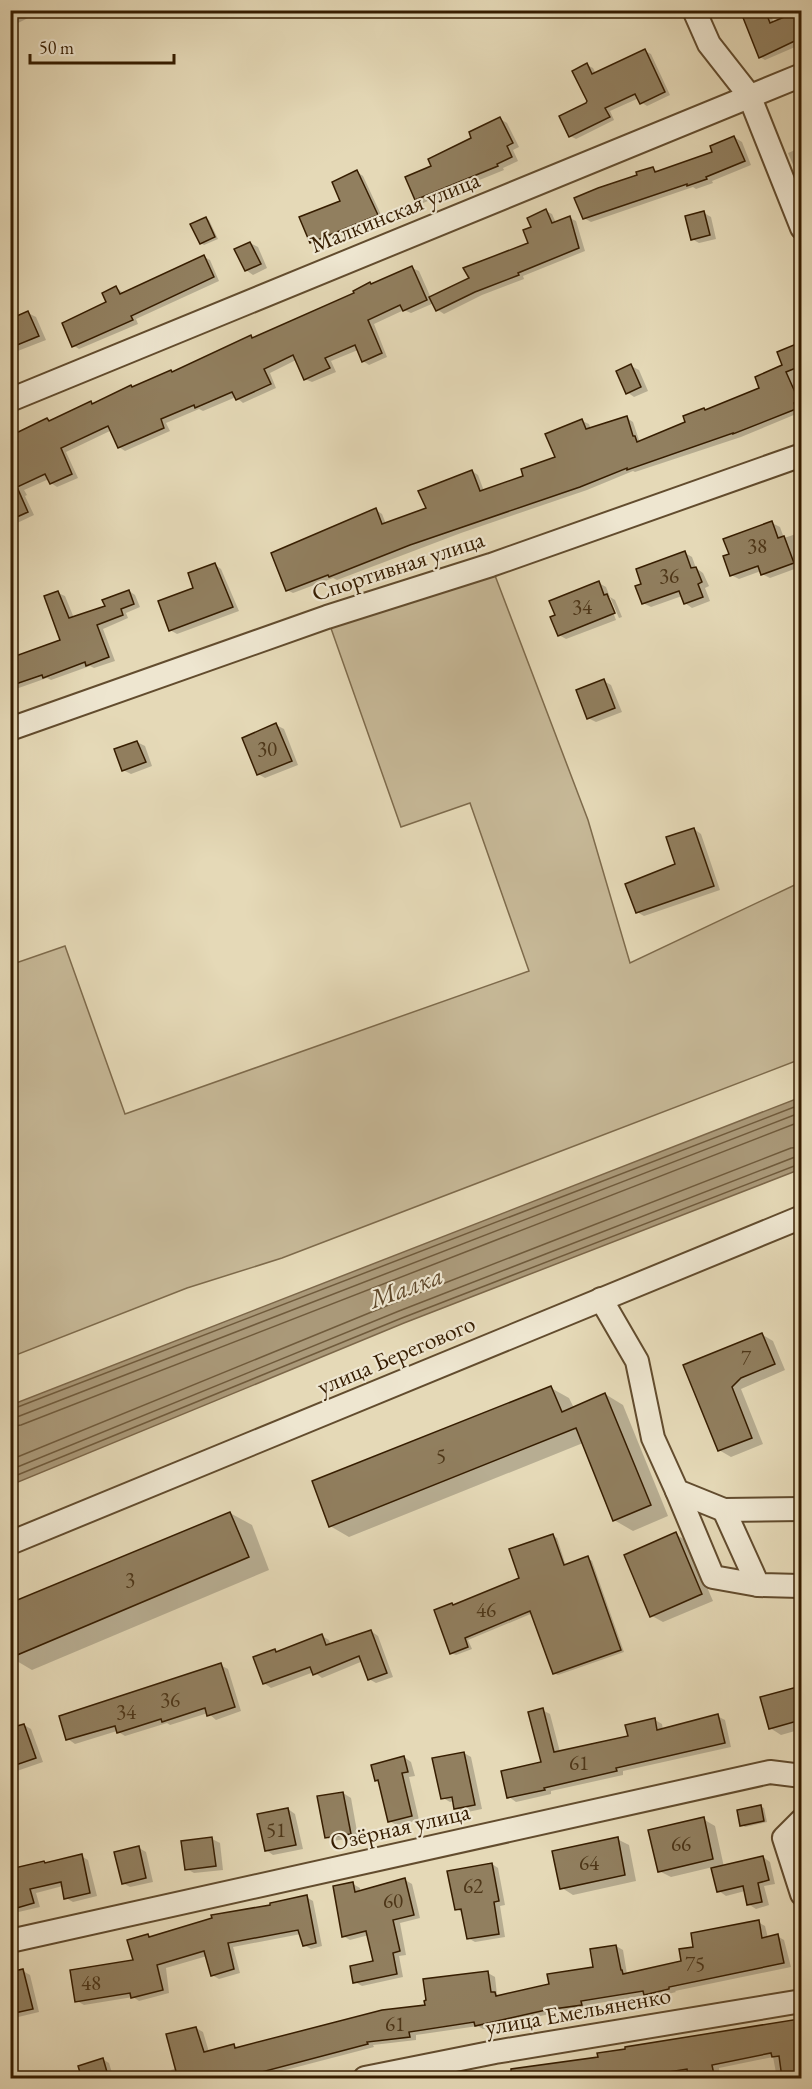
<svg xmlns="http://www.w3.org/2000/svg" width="812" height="2089" viewBox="0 0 812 2089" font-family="'EB Garamond',serif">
  <rect width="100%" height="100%" fill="#e5d9b7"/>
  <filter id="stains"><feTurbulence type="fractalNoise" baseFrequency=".00333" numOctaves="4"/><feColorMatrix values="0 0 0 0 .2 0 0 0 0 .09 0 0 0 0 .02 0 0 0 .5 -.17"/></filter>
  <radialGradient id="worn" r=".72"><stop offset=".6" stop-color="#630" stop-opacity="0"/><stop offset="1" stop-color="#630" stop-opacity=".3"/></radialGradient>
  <path fill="#c7b998" stroke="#7e6b4c" stroke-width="1.5" d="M491,565L588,820L630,963L801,882V1059L282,1258L187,1288L11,1357L10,965L65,946L125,1114L529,971L470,803L401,827L327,617Z"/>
  <path fill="#aa9979" stroke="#7c6749" stroke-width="1.5" d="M801,1097V1169L404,1323L11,1485V1405Z"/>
  <g fill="#0003">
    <path d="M10,10H44L18,23L11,19Z"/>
    <path d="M603,10H624L611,16Z"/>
    <path d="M749,10H769L774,23L802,12V44L765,60L760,57Z"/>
    <path d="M645,51L651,54L670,95L647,106L641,102L639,98L610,111L614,120L576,139L570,136L587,104V65L593,68L596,74Z"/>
    <path d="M500,119L507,123L519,147L513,150L518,161L503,168L504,170L423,203L416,199L433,167Z"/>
    <path d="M734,137L742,142L751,165L712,181L713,183L696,189L693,187L591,222L584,218L639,176L653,169L659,172L714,153Z"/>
    <path d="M802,147V176L797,174L788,153Z"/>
    <path d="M357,172L363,176L383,219L317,246L311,242L342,202Z"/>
    <path d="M546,211L552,214L556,223L570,218L576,221L585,251L523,276L524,279L482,295L444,314L438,310L434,303L411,313L404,310L374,324L387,357L369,365L363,361L358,350L331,361L336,372L312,382L305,379L296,360L270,373L276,388L243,403L236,397L203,411L199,409L166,423L170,431L125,451L119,447L112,430L66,452L78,478L57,487L51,483L49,479L24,490L27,495L25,496L34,515L15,524L10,521V438L47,420L51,422L91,403L94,405L171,371L174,373L250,337L254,339L412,268L419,271L431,298L471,279L530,244L533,228Z"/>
    <path d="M704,213L711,217L716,239L699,243L692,239Z"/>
    <path d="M206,218L209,220L218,239L204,245L201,243Z"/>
    <path d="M250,243L258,247L267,268L253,275L246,270Z"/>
    <path d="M204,257L210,260L219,281L136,319L138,324L79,349L73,345L108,303L116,287L124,294Z"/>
    <path d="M28,313L36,317L46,340L10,354V330Z"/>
    <path d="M802,343V406L799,407L801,412L741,437L635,472L633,471L587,490L461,533L337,580L333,578L293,593L287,590L376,510L382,514L386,524L428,509L472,471L478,475L484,491L525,477L557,458L582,421L589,424L591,429L627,418L633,422L639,440L641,441L687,423L704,409L706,411L761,388L784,366L779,353Z"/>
    <path d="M631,366L639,370L648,391L634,397L627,392Z"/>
    <path d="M772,523L780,527L784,538L802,532V556L797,558L800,567L770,578L762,574L761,571L739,579L731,575L730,555Z"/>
    <path d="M685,553L692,557L696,568L703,573L709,586L705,588L710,601L692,608L685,603L682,596L651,607L643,603Z"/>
    <path d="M215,565L221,569L239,611L177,634L170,630L195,589Z"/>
    <path d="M599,583L606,587L610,597H607L616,620L566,639L559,635Z"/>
    <path d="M129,591L135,595L140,607L126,613L128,618L103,629L115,661L94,668L90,666L51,680L47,678L10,691V639L17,654L20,656L61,641L58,593L65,596L74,618L107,606Z"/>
    <path d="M610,597L615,600L622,617L619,618Z"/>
    <path d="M604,681L611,685L622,712L596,722L588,718Z"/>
    <path d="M276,725L284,729L298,765L265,778L258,774Z"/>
    <path d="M137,742L145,746L152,766L131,774L123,770Z"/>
    <path d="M694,829L701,834L720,890L644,916L637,912L677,865Z"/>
    <path d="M761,1334L773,1341L785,1370L741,1389L763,1444L731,1457L719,1450L685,1366Z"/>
    <path d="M551,1388L569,1398L574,1408L605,1394L623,1405L668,1516L633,1531L614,1520L583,1443L349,1537L330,1526Z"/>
    <path d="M230,1513L252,1525L269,1570L32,1670L10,1657Z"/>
    <path d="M675,1534L687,1541L713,1601L663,1622L652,1616Z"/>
    <path d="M553,1536L557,1538L566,1566L588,1558L592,1561L624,1652L558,1675L554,1673L533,1613L468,1640L472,1649L456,1655L451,1653L455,1606L521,1579Z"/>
    <path d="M371,1631L378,1636L393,1677L376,1683L369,1679L363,1661L322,1678L314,1672L271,1688L264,1683L275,1650L279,1653L322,1636L329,1640L331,1645Z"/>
    <path d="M220,1665L228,1669L241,1711L216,1720L208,1713L170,1725L167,1723L125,1736L117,1731L75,1744L68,1739Z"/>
    <path d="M802,1688V1729L781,1735L770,1728L762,1699Z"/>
    <path d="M542,1710L550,1714L560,1752L630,1737L655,1720L662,1724L663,1730L717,1716L725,1720L731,1747L623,1771V1775L551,1791V1794L516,1802L509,1797L543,1763Z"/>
    <path d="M24,1725L31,1729L43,1762L14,1772L10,1770V1730Z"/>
    <path d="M464,1753L471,1757L482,1809L463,1813L456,1808L454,1801L450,1802L443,1798Z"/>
    <path d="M404,1757L411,1762L415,1776L409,1777L419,1820L397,1825L389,1821L380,1782L376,1780Z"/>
    <path d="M343,1793L351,1798L358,1837L333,1841L326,1837Z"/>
    <path d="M761,1807L764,1808L767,1822L745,1827L742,1825Z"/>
    <path d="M288,1809L295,1814L303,1849L273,1855L266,1850Z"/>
    <path d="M703,1819L715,1826L724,1867L763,1857L770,1862L775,1884L764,1886L769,1905L756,1909L748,1904L745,1891L726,1896L719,1891L713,1867L671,1877L659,1871Z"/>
    <path d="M212,1839L220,1843L223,1870L194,1873L187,1869Z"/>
    <path d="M617,1839L629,1845L636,1881L573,1895L562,1888Z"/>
    <path d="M139,1848L146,1852L153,1882L130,1887L123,1883Z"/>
    <path d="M81,1856L88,1860L97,1896L73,1902L66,1898L63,1886L36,1893L40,1907L10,1914V1871L44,1862L47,1864Z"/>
    <path d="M492,1864L498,1868L505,1905L500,1906L505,1937L475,1942L468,1938L464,1913L456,1909Z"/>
    <path d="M405,1880L412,1884L420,1918L400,1923L406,1955L399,1956L403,1977L362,1986L355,1982L375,1962L369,1935L350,1940L343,1936L353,1884L360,1888V1892Z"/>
    <path d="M306,1897L313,1901L322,1946L311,1949L304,1945L301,1934L233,1947L240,1973L219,1979L212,1975L207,1956L166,1968L169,1993L139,2001L133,1997L84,2005L77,2001L135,1961L148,1936L151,1938L213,1919L272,1907Z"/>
    <path d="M758,1922L765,1926L768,1938L777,1936L784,1940L791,1967L675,1991L676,1992L652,1998L647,1995L587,2005L588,2008L554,2013L483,2029L478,2026L416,2035V2040L373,2045L374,2047L255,2078H173L171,2070L177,2068L196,2028L203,2032L209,2052L234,2046L239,2049L426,2006L488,1973L495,1977L497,1995L500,1996L551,1986L594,1968L616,1946L623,1950L627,1974L683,1962L695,1948Z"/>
    <path d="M23,1971L30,1975L39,2012L10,2019V1974Z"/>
    <path d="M799,2021L802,2022V2078H777L773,2057L719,2068L720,2078H690V2073L657,2078H471L494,2073L599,2058Z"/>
    <path d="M102,2059L109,2063L113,2076L117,2078H84Z"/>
  </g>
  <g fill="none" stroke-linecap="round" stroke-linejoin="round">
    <g stroke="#705b3c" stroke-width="1.5">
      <path d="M10,1410L802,1104"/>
      <path d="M10,1418L17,1417L802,1112"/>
      <path d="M10,1427L21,1425L802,1121"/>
      <path d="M10,1460L396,1302L791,1148L802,1147"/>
      <path d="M10,1470L399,1311L795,1157L802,1156"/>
      <path d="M10,1478L402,1318L802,1163"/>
    </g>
  </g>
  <g fill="#917f5f" stroke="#361d00" stroke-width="1.5">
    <path d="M740,10H765L770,23L801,10V38L759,58Z"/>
    <path d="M645,49L665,92L640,104L635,94L605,108L610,117L569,137L559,116L586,103L587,101L572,71L587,63L592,74Z"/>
    <path d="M500,117L513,143L507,146L512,157L497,164L498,166L415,200L405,177L431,166L428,159L471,138L469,132Z"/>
    <path d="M734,136L745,161L706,177L707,179L687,186V184L583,219L574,198L598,188L637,175L636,172L653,167L655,172L712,152L710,146Z"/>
    <path d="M357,170L378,215L310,243L299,217L340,201L332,182Z"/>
    <path d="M546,209L552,223L570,216L579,248L518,273L519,275L475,292L436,311L429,297L469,278L463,268L528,243L523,230L531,227L527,218Z"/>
    <path d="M704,211L710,235L691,240L685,216Z"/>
    <path d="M206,217L215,237L200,244L190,224Z"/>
    <path d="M250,242L261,264L245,271L234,249Z"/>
    <path d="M204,255L214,277L131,316L133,320L72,347L62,323L106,302L102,293L116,286L120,294Z"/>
    <path d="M412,266L427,300L403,311L400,305L368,320L382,353L362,362L355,345L325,358L330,368L304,380L293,355L264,369L271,384L236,400L232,392L195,408L194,405L161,419L164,428L118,448L108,426L61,448L72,474L50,484L45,474L17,487L28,512L10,520V436L47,418L49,421L91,401L92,404L131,385L132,387L171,370L172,372L251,335L252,338L354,293L353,291L370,282L371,284Z"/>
    <path d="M28,311L39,336L10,348V319Z"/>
    <path d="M801,342V366L786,372L799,401L794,403L796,409L733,434V433L627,470V468L580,487L410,545L329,577L328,575L286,591L271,553L376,508L382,524L426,508L418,491L472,470L480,491L523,476L521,469L555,457L545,434L582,419L586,429L627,416L633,436H635L637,442L685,422L683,416L704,408L705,410L759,388L755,377L782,365L777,352Z"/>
    <path d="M631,364L641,387L626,394L616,371Z"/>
    <path d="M772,521L778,538L784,536L794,563L761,575L758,566L730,576L723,556L729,554L723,539Z"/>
    <path d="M685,551L691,568L696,567L702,582L698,584L703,597L684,604L679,591L642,604L635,586L641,584L636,569Z"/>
    <path d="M215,563L233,607L169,631L158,601L193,588L188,573Z"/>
    <path d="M599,581L604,595L607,594L615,613L558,636L550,617L555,615L549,601Z"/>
    <path d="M129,590L134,604L121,609L123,615L97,625L109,657L86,666L85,662L43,678L42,675L10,686V658L60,640L44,596L58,591L69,618L105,606L102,600Z"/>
    <path d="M604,679L615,708L587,719L576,690Z"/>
    <path d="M276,723L292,761L257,775L242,738Z"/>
    <path d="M137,741L146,762L122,771L114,749Z"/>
    <path d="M694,828L714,886L636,913L625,884L675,864L666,837Z"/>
    <path d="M762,1333L775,1364L741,1378L732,1387L752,1438L718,1451L683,1365Z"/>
    <path d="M551,1386L562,1412L605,1393L651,1505L613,1521L576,1428L329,1527L312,1481Z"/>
    <path d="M230,1512L249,1557L10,1658V1603Z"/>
    <path d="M676,1532L702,1594L650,1617L624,1555Z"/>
    <path d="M553,1534L564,1565L588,1556L621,1650L553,1674L530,1611L465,1638L468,1647L450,1654L434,1610L452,1603L453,1605L519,1578L509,1549Z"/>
    <path d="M371,1630L387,1673L368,1680L359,1656L313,1675L310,1667L263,1684L253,1657L275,1649L276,1652L322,1634L326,1645Z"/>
    <path d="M221,1663L235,1707L207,1716L205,1708L162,1722L161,1719L117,1733L115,1726L66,1740L59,1716Z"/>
    <path d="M801,1686V1720L769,1729L760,1697Z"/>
    <path d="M543,1708L554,1752L628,1736L625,1725L655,1718L657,1730L718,1714L725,1743L616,1768L617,1771L544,1788L545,1790L507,1798L501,1771L541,1762L528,1712Z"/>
    <path d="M24,1724L36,1758L10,1767V1728Z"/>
    <path d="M464,1752L475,1805L454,1809L452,1797L441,1799L432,1758Z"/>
    <path d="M404,1756L408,1772L402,1773L412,1816L388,1822L378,1780L375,1781L371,1765Z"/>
    <path d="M343,1792L351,1834L325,1838L317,1796Z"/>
    <path d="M761,1805L764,1821L740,1826L737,1810Z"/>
    <path d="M288,1808L296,1845L265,1851L257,1814Z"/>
    <path d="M704,1817L713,1859L658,1872L648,1830Z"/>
    <path d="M212,1837L216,1866L185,1870L181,1841Z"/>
    <path d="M618,1837L625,1875L560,1889L552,1851Z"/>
    <path d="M139,1846L146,1878L122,1884L114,1852Z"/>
    <path d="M82,1854L90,1893L64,1899L61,1882L30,1889L34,1903L10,1910V1869L44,1861L45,1863Z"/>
    <path d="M763,1856L769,1880L758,1883L762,1902L747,1905L743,1886L717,1892L711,1868Z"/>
    <path d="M492,1863L499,1901L494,1902L499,1934L467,1939L461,1909L455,1910L447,1871Z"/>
    <path d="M405,1878L414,1915L393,1920L400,1951L393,1953L397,1974L353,1983L350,1966L373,1961L366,1931L342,1937L333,1886L353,1882L355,1892Z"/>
    <path d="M307,1895L316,1943L303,1946L298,1930L228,1943L234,1969L211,1976L204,1951L157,1965L163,1990L131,1998L130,1993L75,2002L70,1970L133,1960L127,1940L148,1934L149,1937L212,1918L211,1915L270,1905V1903Z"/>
    <path d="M759,1920L762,1938L778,1934L784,1963L669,1987V1989L644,1995L643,1991L581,2001L582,2005L546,2010L475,2026L474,2022L409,2032L410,2037L367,2042L368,2044L235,2079H178L166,2034L196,2027L204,2052L234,2044L235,2048L382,2010L425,2005L424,2001L426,2000L423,1979L488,1971L491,1992H495L496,1996L549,1984L547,1974L593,1967L590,1949L616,1945L621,1970H622L623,1974L681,1961L679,1949L693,1947L691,1933Z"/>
    <path d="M23,1969L33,2009L10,2014V1972Z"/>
    <path d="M799,2019L801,2035V2074L782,2078L779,2056L772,2057L771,2053L712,2065L714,2075L695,2079H689L687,2069L650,2075V2079H630V2076L612,2079H511V2069L598,2057L597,2053L625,2049V2047Z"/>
    <path d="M103,2058L109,2079H82L78,2066Z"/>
  </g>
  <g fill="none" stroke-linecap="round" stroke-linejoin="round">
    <defs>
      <g id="minor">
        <path d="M694,10L709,44L749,95L802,228"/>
        <path d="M10,400L802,75"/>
        <path d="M10,729L327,617L491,565L802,455"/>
        <path d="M601,1299L637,1361L653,1438L677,1491L724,1510L802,1509"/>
        <path d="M677,1491L713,1577L758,1585"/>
        <path d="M724,1510L758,1585L800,1586"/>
        <path d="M10,1543L802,1217"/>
        <path d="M802,1820L784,1838L802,1894"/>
        <path d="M10,1941L770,1772L802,1776"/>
        <path d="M365,2078L495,2052L802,2001"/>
      </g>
    </defs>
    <use href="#minor" stroke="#624c2e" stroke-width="26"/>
    <use href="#minor" stroke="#eee6d0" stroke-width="22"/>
  </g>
  <g text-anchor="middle" stroke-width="4.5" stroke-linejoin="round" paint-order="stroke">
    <g font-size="21" fill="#4d3618">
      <text x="757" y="553">38</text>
      <text x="669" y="583">36</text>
      <text x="582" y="614">34</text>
      <text x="267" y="756">30</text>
      <text x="746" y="1365">7</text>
      <text x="441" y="1463">5</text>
      <text x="130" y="1587">3</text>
      <text x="486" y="1617">46</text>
      <text x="170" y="1707">36</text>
      <text x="126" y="1719">34</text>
      <text x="579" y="1770">61</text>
      <text x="276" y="1837">51</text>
      <text x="681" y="1851">66</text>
      <text x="589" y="1870">64</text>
      <text x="473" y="1893">62</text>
      <text x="393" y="1908">60</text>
      <text x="695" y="1971">75</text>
      <text x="91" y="1990">48</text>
      <text x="395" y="2031">61</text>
    </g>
    <g font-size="24" fill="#361d00" stroke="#eee6d0">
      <text transform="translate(395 212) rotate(-22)" y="8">Малкинская улица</text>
      <text transform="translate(398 566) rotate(-18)" y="8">Спортивная улица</text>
      <text transform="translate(396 1355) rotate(-23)" y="8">улица Берегового</text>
      <text transform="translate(400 1827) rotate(-13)" y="8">Озёрная улица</text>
      <text transform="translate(578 2011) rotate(-10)" y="8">улица Емельяненко</text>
    </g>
    <g font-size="26" font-style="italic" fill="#5f482a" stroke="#eee6d0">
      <text transform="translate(406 1287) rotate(-20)" y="9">Малка</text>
    </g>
  </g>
  <rect width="812" height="2089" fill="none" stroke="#e5d9b7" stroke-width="36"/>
  <rect x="12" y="12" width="788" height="2065" fill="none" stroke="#361d00" stroke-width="3"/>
  <rect x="18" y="18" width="776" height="2053" fill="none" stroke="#361d00" stroke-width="1.5"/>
  <path d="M30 54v9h144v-9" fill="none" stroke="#361d00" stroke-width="3"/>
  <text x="39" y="54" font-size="18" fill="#361d00" stroke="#eee6d0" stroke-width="4.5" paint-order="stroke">50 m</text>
  <rect width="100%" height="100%" filter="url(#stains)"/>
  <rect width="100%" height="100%" fill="url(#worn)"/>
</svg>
